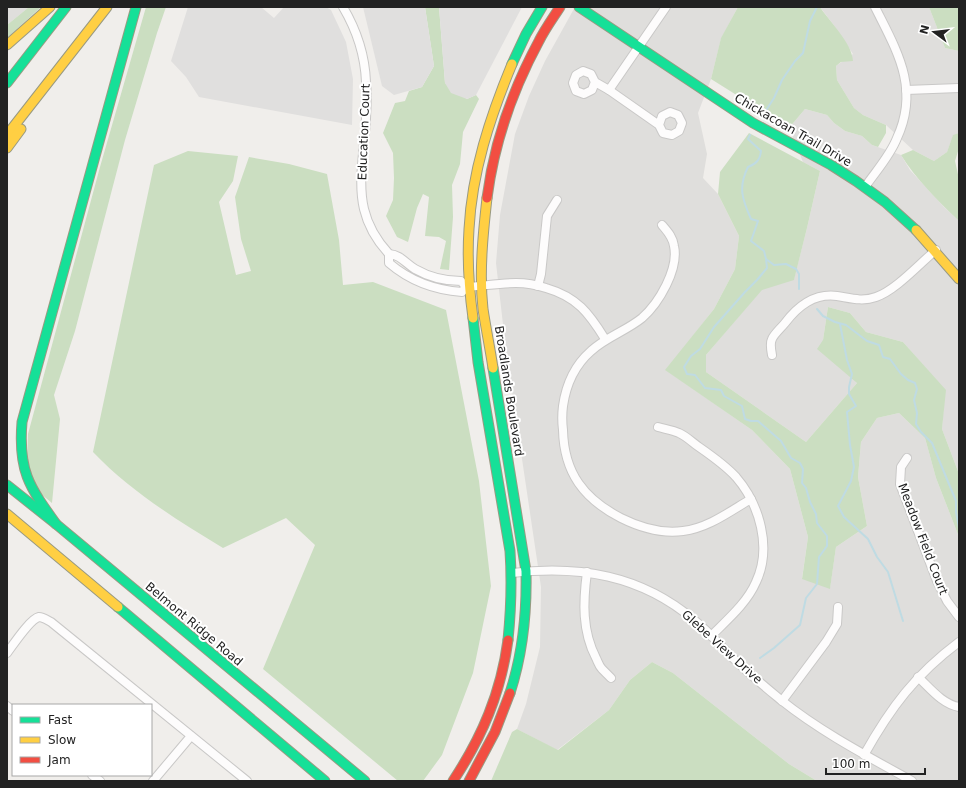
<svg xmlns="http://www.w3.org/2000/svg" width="966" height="788" viewBox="0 0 966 788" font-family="'DejaVu Sans',sans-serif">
  <rect width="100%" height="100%" fill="#f0eeeb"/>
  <g fill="#dfdedc">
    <path d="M7,7H29L7,25Z"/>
    <path d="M575,7H738L721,39L711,79L698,113L707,154L703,178L718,194L739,236L735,269L714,309L666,370L752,430L790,469L808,537L802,578L830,588L836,547L867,526L858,477L861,442L877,418L899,413L925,438L936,478L959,537V781H817L789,764L673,673L652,662L630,680L609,710L557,750L517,729L526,704L540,647L541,587L506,351L496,263L500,215L515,134L529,96L545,61Z"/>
    <path d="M820,7H929L945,48L959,51V133L953,136L947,152L934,161L913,150L886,125L863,115L854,108L837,80L836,66L853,54L833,24Z"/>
    <path d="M805,109L827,115L834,123L845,131L862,136L872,145L901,155L910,170L944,207L959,221V474L942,429L945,390L903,342L866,332L850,313L828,307L823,340L857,383L806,442L706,372V355L762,289L794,279L807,228L820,171L803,162L789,128Z"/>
  </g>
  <g fill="#cbdec1">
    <path d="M29,7H41L7,38V25Z"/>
    <path d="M146,7H166L157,33L125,140L75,331L54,395L60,419L52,503L35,489L27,465L28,434L100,167Z"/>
    <path d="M425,7H439L445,83L467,99L476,95L479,99L463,132L460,164L452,185L453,217L449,270L440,269L446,241L439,237L425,236L429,197L423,194L417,208L408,242L397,237L386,216L393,200L394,178L393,153L383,133L395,103L405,101L409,91L422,87L434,66Z"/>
    <path d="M738,7H820C830,22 852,43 853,61L841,62L836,66L837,80L854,108L863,115L886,125V133L878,147L872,145L862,136L845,131L834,123L827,115L805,109L789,128L711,79L721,38Z"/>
    <path d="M929,7H959V51L945,48Z"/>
    <path d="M749,133L820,171L807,228L794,280L762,290L706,355V372L806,442L857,383L817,349L823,340L828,307L850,313L866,332L903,342L946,390L942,429L959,474V537L936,478L925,438L899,413L877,418L861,442L858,477L867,526L836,547L830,589L802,579L808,537L790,469L752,430L665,370L714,309L735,269L739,236L718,194L720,172Z"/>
    <path d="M959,133V148L955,161L959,179V221C938,201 916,179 901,155L913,150L934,161L947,152L953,135Z"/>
    <path d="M188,151L238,156L233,181L219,202L236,275L251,271L241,239L235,197L249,157L289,164L327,174L339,240L343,285L373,282L446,310L479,481L491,586L473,673L442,755L423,781H398L263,669L315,545L286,518L223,548C177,520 130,491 93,452L154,165Z"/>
    <path d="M652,662L673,673L789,764L817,781H491L512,732L517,729L558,750L609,710L630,680Z"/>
  </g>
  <g fill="#e0dfde">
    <path d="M188,7H261L274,18L284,7H326L331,10L346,42L353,79L352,125L199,97L186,77L171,61Z"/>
    <path d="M363,7H425L434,66L422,87L394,95L382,86Z"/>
    <path d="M439,7H522L476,95L467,99L451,93L445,83Z"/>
  </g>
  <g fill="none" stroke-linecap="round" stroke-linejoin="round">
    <g stroke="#bfdbe3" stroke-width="2">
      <path d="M763,115L774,98L782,80L795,61L803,53L810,21L817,7"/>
      <path d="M750,135L748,139L761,151C760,160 756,164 748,167C738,187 742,199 751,219L758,221L751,241L764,251L766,259L774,265L786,264L796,269L799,274V289"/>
      <path d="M817,309L823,316L835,322L846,325L867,341L879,345L883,357L890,359L901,374L908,380L915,383L917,389L914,400L917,413L916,424L921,432L932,443L956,501V512L959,528"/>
      <path d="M840,324L847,360L852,374L849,387V394L856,406L847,412L850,445L854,467L851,481L838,506L844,517L868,539L877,557L888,572L903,621"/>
      <path d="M760,658L774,648L800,625L806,598L817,584L819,557L827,546V536L817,523L816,514L810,502L806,488L802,483L803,469L800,463L791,458L781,441L758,421H751L745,419L742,406L724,396L721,390L705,388L695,375L687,374L684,367L691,356L700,349L714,327L745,292L757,280L767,268L766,259"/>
    </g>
    <defs>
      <g id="street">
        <path d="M343,7C356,29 365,56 366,82C368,102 366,123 364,143C362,164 359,188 364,209C368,226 377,241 389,254"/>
        <path d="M595,82L592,90L584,94L576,91L573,83L576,75L583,71L591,74L595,82L609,90L659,125L663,133L672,135L679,131L682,123L678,115L670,112L662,116L659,125"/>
        <path d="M609,90L666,7"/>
        <path d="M906,90L959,88"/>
        <path d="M865,187C876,171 890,156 897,138C920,88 897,51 875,7"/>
        <path d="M662,225C667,231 673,237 674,246C679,269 659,303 642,318C626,331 606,337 591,351C575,365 566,385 563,406C562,414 562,422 563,430C564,473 584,499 621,518C641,528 661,534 683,531C708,528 729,512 751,499"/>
        <path d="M389,254C401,255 405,263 415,269C429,277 445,281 461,281L466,287L462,292C434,290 410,281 389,263Z"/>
        <path d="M538,286L541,274L547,216L557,200"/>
        <path d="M466,287C483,286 500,283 516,283C526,283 537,285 546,288C577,297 589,313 605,339"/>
        <path d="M772,355C771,350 770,343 772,339C774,334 781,328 785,323C798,306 814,293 837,296C850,298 862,302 876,297C896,290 919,264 936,250"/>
        <path d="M658,427C665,429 673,430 679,433C686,436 692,442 699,447C712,456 725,465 736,477C760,505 772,548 756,582C747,603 727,620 711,636"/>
        <path d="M907,458L901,467L900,484L937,581L947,601L959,617"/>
        <path d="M587,572C583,602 582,631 596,658C598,662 599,666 602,669C605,672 608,675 611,678"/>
        <path d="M512,573C579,565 641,575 694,620C708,631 720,645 733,658C748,673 764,686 781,700C821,732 867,756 912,781"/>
        <path d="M7,653C13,645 30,619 39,617C43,617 47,620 51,622L247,781"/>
        <path d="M918,677C930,688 942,704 959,707"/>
        <path d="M782,701L826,642L837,624L838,607"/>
        <path d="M7,706L13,711"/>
        <path d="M864,755C891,707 915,675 959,642"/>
        <path d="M92,775L100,781"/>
        <path d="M153,781L191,736"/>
      </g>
      <g id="fast">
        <path d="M579,7L753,123L831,165L856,181L885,202L916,230"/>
        <path d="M512,64L526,34L542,7"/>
        <path d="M7,83L66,7"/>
        <path d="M473,318L478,362L510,551C512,581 511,610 508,640"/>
        <path d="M493,368L526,571C527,613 523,653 510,693"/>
        <path d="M7,485L56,524L365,781"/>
        <path d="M56,524C29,486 18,471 22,422L136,7"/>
        <path d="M118,607L325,781"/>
      </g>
      <g id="slow">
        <path d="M7,45L50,7"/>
        <path d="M7,135L107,7"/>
        <path d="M7,148L21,129"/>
        <path d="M487,198C483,234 479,273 483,309C486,329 490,348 493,368"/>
        <path d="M916,230L959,279"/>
        <path d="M473,318C469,289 467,259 469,229C472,172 490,117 512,64"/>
        <path d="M7,514L118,607"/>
      </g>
      <g id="jam">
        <path d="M487,198C494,144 513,89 539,41C545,29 553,18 560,7"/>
        <path d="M453,781C482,737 501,693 508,640"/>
        <path d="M469,781L495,732L510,693"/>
      </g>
    </defs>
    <use href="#street" stroke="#c9c8c7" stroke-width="10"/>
    <use href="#fast" stroke="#999a82" stroke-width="11"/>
    <use href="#slow" stroke="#999a82" stroke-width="11"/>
    <use href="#jam" stroke="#999a82" stroke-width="11"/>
    <use href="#street" stroke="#fdfcfc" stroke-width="8"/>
    <use href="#fast" stroke="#16e098" stroke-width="9"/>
    <use href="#slow" stroke="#ffcf43" stroke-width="9"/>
    <use href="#jam" stroke="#f24e42" stroke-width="9"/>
  </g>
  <g text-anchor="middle" stroke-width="4" stroke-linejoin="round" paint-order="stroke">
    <g font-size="12" fill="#222" stroke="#fff">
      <text transform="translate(793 130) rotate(30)" y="4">Chickacoan Trail Drive</text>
      <text transform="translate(364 132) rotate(-88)" y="4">Education Court</text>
      <text transform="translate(509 391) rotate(81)" y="4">Broadlands Boulevard</text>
      <text transform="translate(923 539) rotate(69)" y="4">Meadow Field Court</text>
      <text transform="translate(194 624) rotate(40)" y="4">Belmont Ridge Road</text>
      <text transform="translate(722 647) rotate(42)" y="4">Glebe View Drive</text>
    </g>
  </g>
  <rect width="966" height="788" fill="none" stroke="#222222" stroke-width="16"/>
  <rect x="12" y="704" width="140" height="72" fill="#ffffff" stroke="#a7a7a7"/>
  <rect x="20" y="717" width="20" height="6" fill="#16e098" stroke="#a7a7a7"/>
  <text x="48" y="724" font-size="12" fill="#222222">Fast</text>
  <rect x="20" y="737" width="20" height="6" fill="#ffcf43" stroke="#a7a7a7"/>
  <text x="48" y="744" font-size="12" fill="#222222">Slow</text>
  <rect x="20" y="757" width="20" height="6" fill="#f24e42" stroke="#a7a7a7"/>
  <text x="48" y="764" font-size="12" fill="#222222">Jam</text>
  <g transform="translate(934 32) rotate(285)" stroke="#ffffff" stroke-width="3" paint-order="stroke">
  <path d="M0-3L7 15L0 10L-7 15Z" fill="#222222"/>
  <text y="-6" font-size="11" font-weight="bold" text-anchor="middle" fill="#222222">N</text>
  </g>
  <path d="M826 768v6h99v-6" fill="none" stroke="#222222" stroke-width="2"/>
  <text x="832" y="768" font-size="12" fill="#222222" stroke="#ffffff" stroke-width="3" paint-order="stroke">100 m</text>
</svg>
